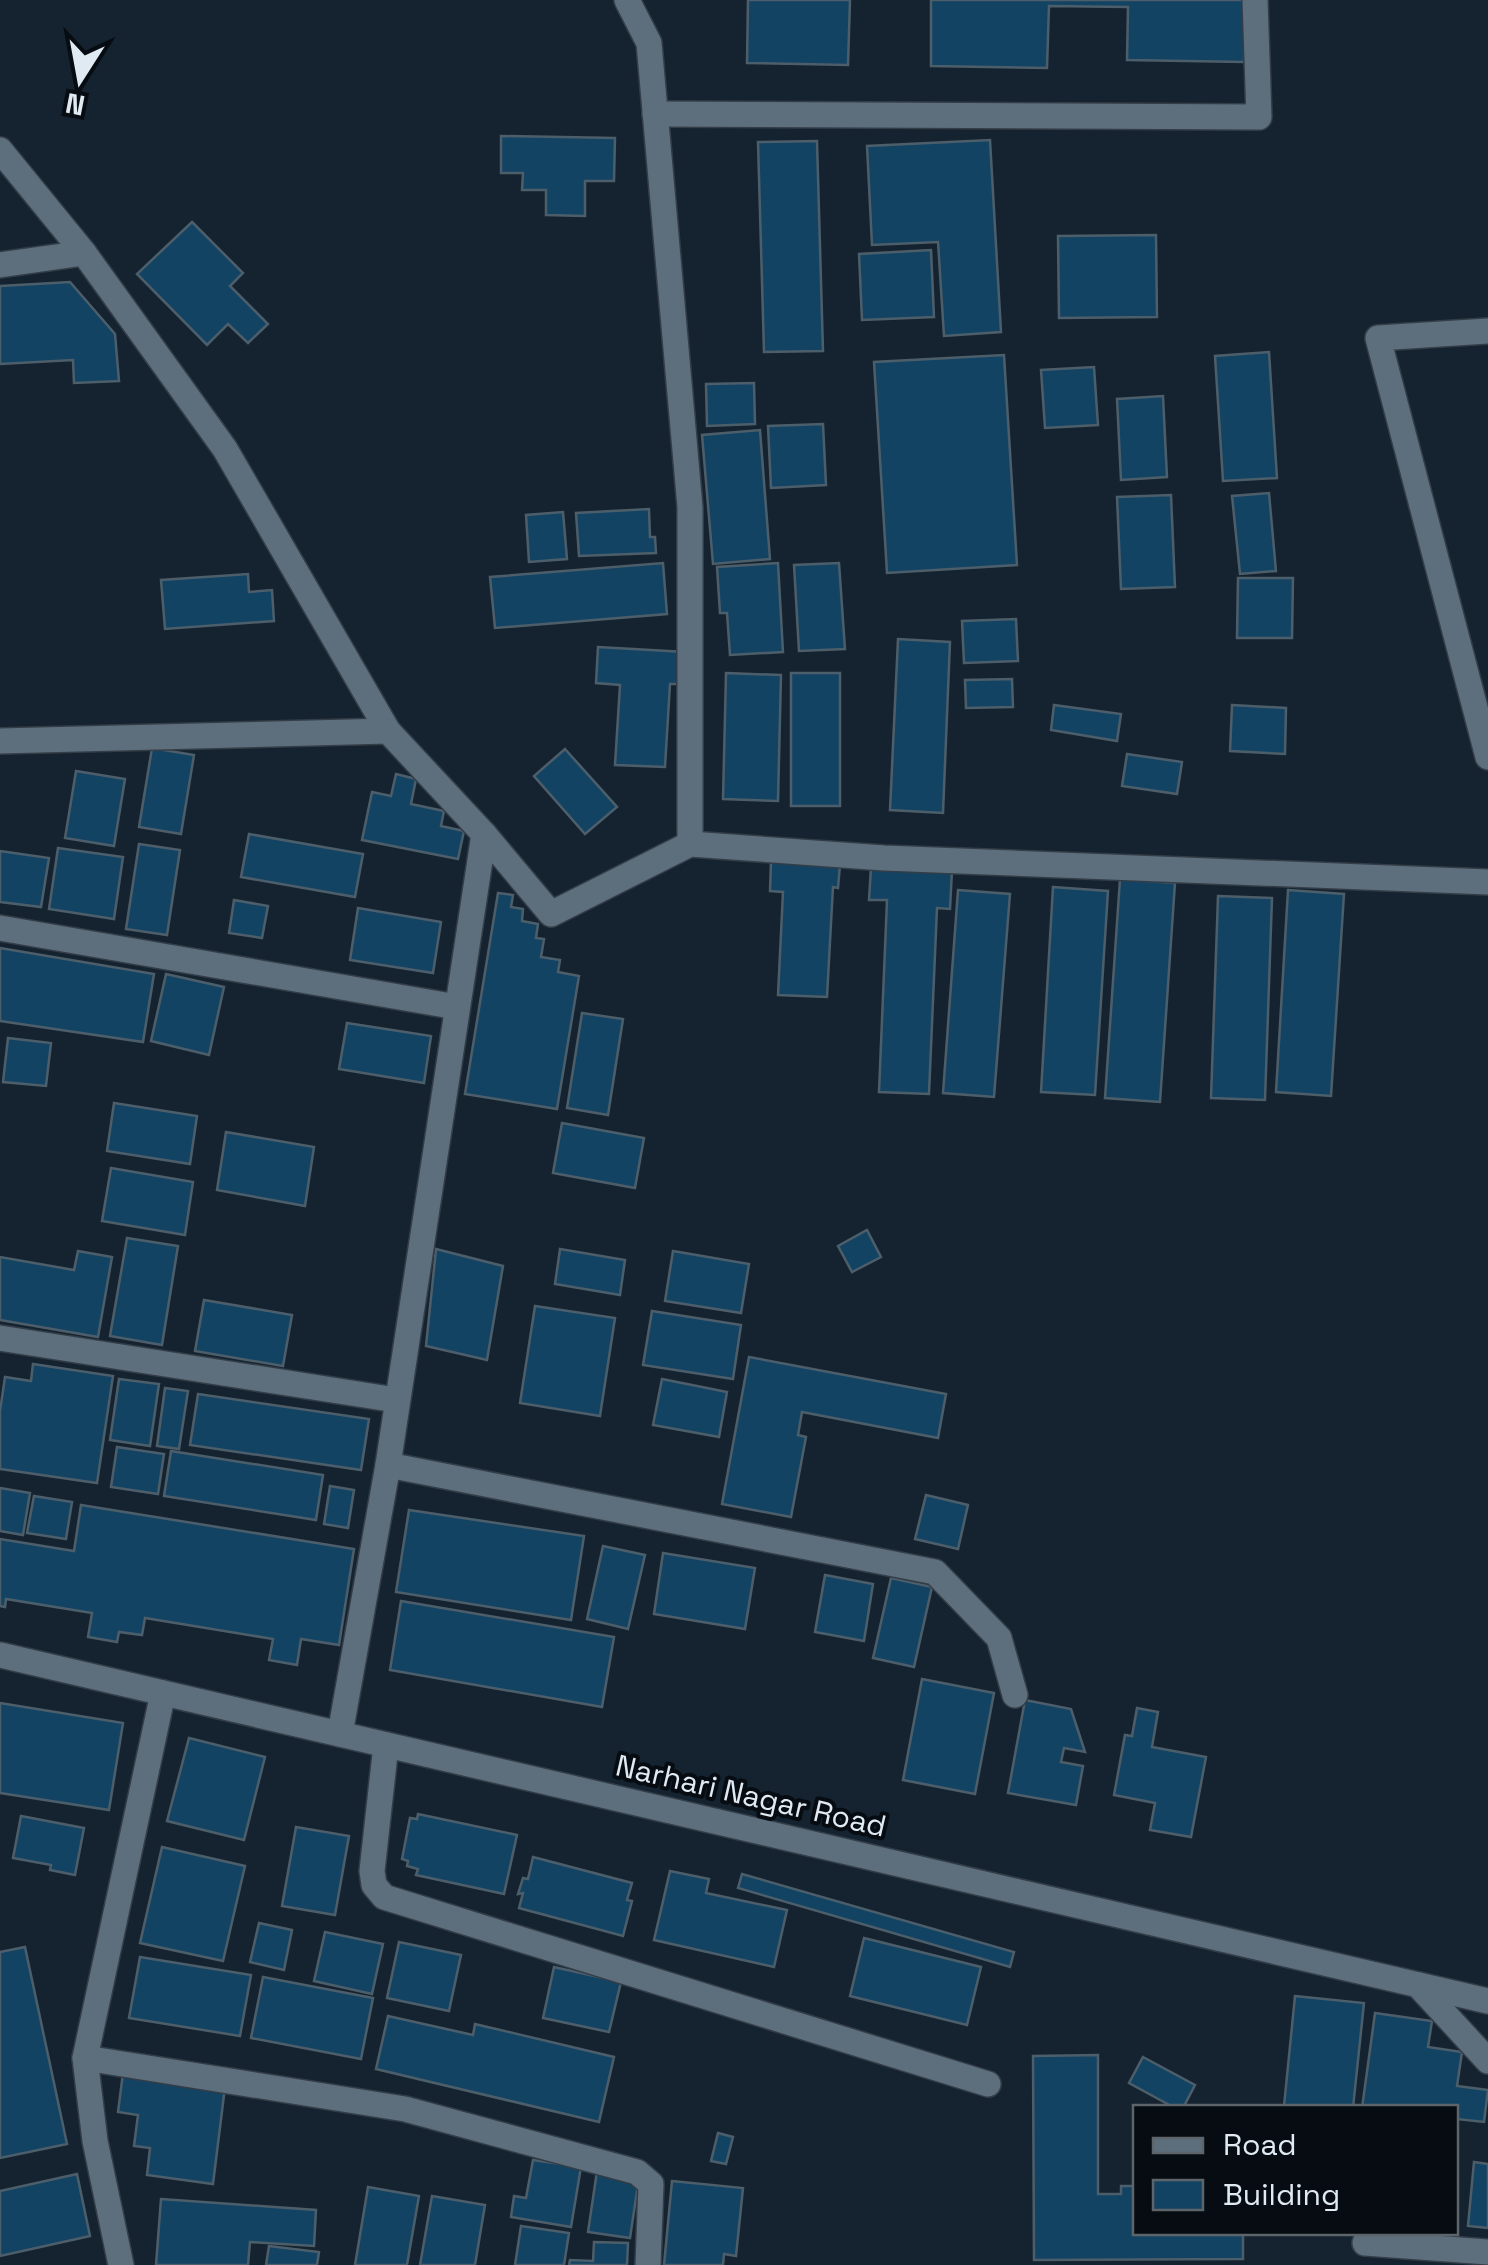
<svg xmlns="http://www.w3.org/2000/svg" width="1488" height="2265" viewBox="0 0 1488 2265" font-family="'Space Grotesk',sans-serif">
  <rect width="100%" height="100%" fill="#14232f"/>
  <g fill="#134363" stroke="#4d5e6b" stroke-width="2.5">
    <path d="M748,0H850L848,65L747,63Z"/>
    <path d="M931,0H1245L1244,62L1127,60L1128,7L1049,6L1047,68L931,66Z"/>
    <path d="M501,136L615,138L614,181H585V216L546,215V190H522L523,173H501Z"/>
    <path d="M990,140L1001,332L944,336L938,242L872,245L867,146Z"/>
    <path d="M817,141L823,351L764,352L758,142Z"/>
    <path d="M192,222L243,273L230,286L268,324L248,343L228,324L207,345L137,274Z"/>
    <path d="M1156,235L1157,317L1059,318L1058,236Z"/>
    <path d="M931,250L934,317L862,320L859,254Z"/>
    <path d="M70,282L115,334L119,381L74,383L73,360L0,364V286Z"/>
    <path d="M1269,352L1277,478L1223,481L1215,356Z"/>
    <path d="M1004,355L1017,565L887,573L874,362Z"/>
    <path d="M1094,367L1098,425L1045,428L1041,370Z"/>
    <path d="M754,383L755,424L707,426L706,384Z"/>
    <path d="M1163,396L1167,477L1121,480L1117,399Z"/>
    <path d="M823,424L826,485L771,488L768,426Z"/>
    <path d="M760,430L770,559L713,564L702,435Z"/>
    <path d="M1269,493L1276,571L1240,574L1232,496Z"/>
    <path d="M1171,495L1175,587L1121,589L1117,497Z"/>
    <path d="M649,509L650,537H655L656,553L579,556L576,513Z"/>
    <path d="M563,512L567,559L529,562L526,515Z"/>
    <path d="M663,563L667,614L495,628L490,577Z"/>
    <path d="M778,563L783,652L730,655L727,613H720L717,567Z"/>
    <path d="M839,563L845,649L799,651L794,565Z"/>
    <path d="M248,574L249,592L272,590L274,621L165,629L161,580Z"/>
    <path d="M1238,578H1293L1292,638H1237Z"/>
    <path d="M1016,619L1018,661L964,663L962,621Z"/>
    <path d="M898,639L950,642L943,813L890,810Z"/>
    <path d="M598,647L685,652L682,684H670L665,767L615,765L620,685L596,683Z"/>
    <path d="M726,673L781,675L778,801L723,799Z"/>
    <rect x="791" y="673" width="49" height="133"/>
    <path d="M1012,679L1013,707L966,708L965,680Z"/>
    <path d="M1054,705L1121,714L1117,741L1051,730Z"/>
    <path d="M1232,705L1286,708L1285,754L1230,751Z"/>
    <path d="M152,748L194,755L181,834L139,827Z"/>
    <path d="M565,749L617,807L585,834L534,776Z"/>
    <path d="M1127,754L1182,762L1177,794L1122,786Z"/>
    <path d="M76,771L125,779L114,846L65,838Z"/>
    <path d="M396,774L416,779L411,804L444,811L441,826L464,831L458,859L362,840L372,792L391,796Z"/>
    <path d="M249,834L363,854L355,897L241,877Z"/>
    <path d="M139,844L180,850L167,935L126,929Z"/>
    <path d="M58,848L123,857L114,919L49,909Z"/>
    <path d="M0,851L49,858L41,907L0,902Z"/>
    <path d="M771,861L840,865L838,888L833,887L827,997L778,995L783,892L770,891Z"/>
    <path d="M871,867L952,870L950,909L937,908L929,1094L879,1092L887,900H869Z"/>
    <path d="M1120,879L1175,883L1160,1102L1105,1098Z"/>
    <path d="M1053,887L1108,891L1095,1095L1041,1092Z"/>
    <path d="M958,890L1010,894L994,1097L943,1093Z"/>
    <path d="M1288,890L1344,894L1331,1096L1276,1092Z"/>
    <path d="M498,893L513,895L511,907L523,909L522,921L538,924L536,938L544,939L541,957L560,960L558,972L579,976L557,1109L465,1094Z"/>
    <path d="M1218,896L1272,898L1265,1100L1211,1098Z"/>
    <path d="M234,900L268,906L262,938L229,933Z"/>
    <path d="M358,908L441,922L433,973L350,960Z"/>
    <path d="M0,948L154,974L143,1042L0,1021Z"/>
    <path d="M166,974L224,987L209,1055L151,1041Z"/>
    <path d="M582,1013L623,1019L608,1115L567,1108Z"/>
    <path d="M347,1023L431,1036L424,1083L339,1069Z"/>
    <path d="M8,1038L51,1043L46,1086L3,1082Z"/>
    <path d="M114,1103L197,1116L190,1164L107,1151Z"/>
    <path d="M562,1123L644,1138L635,1188L553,1173Z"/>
    <path d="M226,1132L314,1147L305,1206L217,1190Z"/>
    <path d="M111,1168L193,1182L185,1235L102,1221Z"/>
    <path d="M867,1230L881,1257L852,1272L838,1246Z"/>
    <path d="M127,1238L178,1246L162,1345L110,1336Z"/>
    <path d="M436,1249L503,1266L487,1360L426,1346Z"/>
    <path d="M560,1249L625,1260L620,1295L555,1284Z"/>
    <path d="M78,1251L112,1257L98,1337L0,1320V1257L74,1270Z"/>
    <path d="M673,1251L749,1264L741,1313L665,1301Z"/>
    <path d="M204,1300L292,1315L283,1366L195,1351Z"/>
    <path d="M535,1306L615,1318L600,1416L520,1403Z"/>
    <path d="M652,1311L741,1325L733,1379L643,1365Z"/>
    <path d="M749,1357L946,1394L938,1438L802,1412L798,1435L806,1437L791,1517L722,1504Z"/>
    <path d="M33,1364L113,1376L97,1483L0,1469V1411L5,1377L31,1381Z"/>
    <path d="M119,1379L159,1384L150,1446L110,1440Z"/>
    <path d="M662,1379L727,1392L719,1437L653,1425Z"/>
    <path d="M165,1388L188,1391L179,1449L157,1446Z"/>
    <path d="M198,1394L369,1419L361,1470L190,1445Z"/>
    <path d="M117,1447L164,1454L158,1494L111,1487Z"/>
    <path d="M171,1451L323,1475L316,1520L164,1496Z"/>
    <path d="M330,1486L354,1490L348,1528L324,1524Z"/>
    <path d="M0,1488L30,1493L23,1535L0,1531Z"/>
    <path d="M926,1495L968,1505L958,1549L915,1539Z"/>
    <path d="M34,1496L72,1502L66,1539L27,1533Z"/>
    <path d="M81,1505L354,1549L339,1645L301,1639L297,1665L269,1660L273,1639L145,1618L142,1635L119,1632L117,1642L88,1637L92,1613L6,1599L5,1607L0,1606V1539L74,1551Z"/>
    <path d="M409,1510L584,1536L571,1620L396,1592Z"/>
    <path d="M603,1546L645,1555L628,1629L587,1619Z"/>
    <path d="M663,1553L755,1568L745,1629L654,1614Z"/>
    <path d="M825,1575L873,1584L864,1641L815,1632Z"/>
    <path d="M891,1578L932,1587L914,1667L873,1658Z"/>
    <path d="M401,1601L614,1637L602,1707L390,1670Z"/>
    <path d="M922,1679L994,1693L975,1794L903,1780Z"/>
    <path d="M1025,1700L1071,1709L1085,1752L1064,1748L1061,1762L1083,1766L1076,1805L1008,1793Z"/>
    <path d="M0,1703L123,1723L109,1810L0,1793Z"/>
    <path d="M1137,1708L1158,1712L1152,1747L1206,1757L1191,1837L1150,1830L1155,1803L1114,1795L1125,1735L1132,1736Z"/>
    <path d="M189,1738L265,1757L244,1840L167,1821Z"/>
    <path d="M418,1814L517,1835L504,1894L416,1875L418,1869L407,1866L408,1861L402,1859L410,1818L417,1819Z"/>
    <path d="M21,1816L84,1828L75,1875L50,1870L51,1865L13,1858Z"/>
    <path d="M296,1827L349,1836L335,1915L282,1906Z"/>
    <path d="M162,1847L245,1866L223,1961L140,1943Z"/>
    <path d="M533,1857L632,1883L627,1900L632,1901L623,1936L519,1908L523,1893L518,1894L523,1878L528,1879Z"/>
    <path d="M670,1871L709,1879L706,1893L787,1910L774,1967L654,1940Z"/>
    <path d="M742,1874L1014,1952L1010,1967L738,1888Z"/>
    <path d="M259,1923L292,1930L284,1970L250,1962Z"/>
    <path d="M325,1932L383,1944L372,1994L314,1981Z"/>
    <path d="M864,1938L981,1967L967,2025L850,1996Z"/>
    <path d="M399,1942L461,1955L449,2011L387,1998Z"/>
    <path d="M25,1947L67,2144L0,2158V1952Z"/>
    <path d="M140,1957L251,1975L240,2036L129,2018Z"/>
    <path d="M554,1967L621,1982L609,2032L543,2018Z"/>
    <path d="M263,1977L373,1998L361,2059L251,2038Z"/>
    <path d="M1295,1996L1364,2003L1353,2108L1284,2106Z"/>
    <path d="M1375,2013L1432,2021L1428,2047L1462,2052L1457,2086L1488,2090L1484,2122L1456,2119V2108H1362Z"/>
    <path d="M388,2016L473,2035L475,2024L614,2057L599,2122L376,2069Z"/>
    <path d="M1098,2055V2194H1121V2186H1136V2232H1243V2259L1034,2260L1033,2056Z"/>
    <path d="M1143,2057L1195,2085L1183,2108H1175L1129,2083Z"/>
    <path d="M123,2073L225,2087L213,2184L147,2175L150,2148L134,2146L138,2115L118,2112Z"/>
    <path d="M718,2133L733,2137L726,2164L711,2161Z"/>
    <path d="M533,2160L581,2167L571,2227L511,2217L514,2196L526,2198Z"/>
    <path d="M1474,2162L1488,2164V2228L1468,2226Z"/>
    <path d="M597,2171L639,2178L630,2238L588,2232Z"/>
    <path d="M77,2174L90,2236L0,2256V2191Z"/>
    <path d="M672,2181L743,2188L736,2256L724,2254L723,2265H664Z"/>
    <path d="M368,2187L419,2196L407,2265H355Z"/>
    <path d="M432,2196L485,2205L475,2265H420Z"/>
    <path d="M161,2199L316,2210L314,2246L250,2242L248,2265H156Z"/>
    <path d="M521,2226L569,2233L564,2265H515Z"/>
    <path d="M594,2242L628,2243L627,2265H569L570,2260L593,2261Z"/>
    <path d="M269,2246L319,2252L317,2265H266Z"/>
  </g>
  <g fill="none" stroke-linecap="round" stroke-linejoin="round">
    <defs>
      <g id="street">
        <path d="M627,0L649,43L690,507V844"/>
        <path d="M655,114L1259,117L1255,0"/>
        <path d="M0,150L84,253L0,265"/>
        <path d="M84,253L225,449L388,731"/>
        <path d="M1488,331L1378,338L1488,757"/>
        <path d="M0,741L388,731L484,834"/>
        <path d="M0,928L457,1007"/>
        <path d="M0,1338L396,1400"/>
        <path d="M388,1465L935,1572L999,1638L1015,1695"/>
        <path d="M340,1734L388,1465L484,834L551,914L690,844L884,858L1488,882"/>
        <path d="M386,1745L372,1871L374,1885L384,1897L988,2084"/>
        <path d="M1418,1985L1488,2061"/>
        <path d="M85,2058L405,2109L637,2172L651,2184L648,2265"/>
        <path d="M1365,2243L1488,2252"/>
        <path d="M121,2265L95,2141L85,2058L163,1693"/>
      </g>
      <path id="secondary" d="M0,1655L1488,2001"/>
    </defs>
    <use href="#street" stroke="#333d47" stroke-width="28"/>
    <use href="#secondary" stroke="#333d47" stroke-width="28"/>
    <use href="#street" stroke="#5d6e7c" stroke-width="25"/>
    <use href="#secondary" stroke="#5d6e7c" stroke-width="25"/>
  </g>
  <g text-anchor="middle" stroke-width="8" stroke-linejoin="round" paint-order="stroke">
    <g font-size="30" fill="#e0eaf2" stroke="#060c11">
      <text transform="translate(751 1796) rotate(13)" y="10">Narhari Nagar Road</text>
    </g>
  </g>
  <rect x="1133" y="2105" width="325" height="130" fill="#060c11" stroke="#5d656b" stroke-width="2.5"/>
  <rect x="1153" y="2138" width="50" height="15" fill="#5d6e7c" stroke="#5d656b" stroke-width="2.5"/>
  <text x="1223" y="2155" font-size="30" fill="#e0eaf2">Road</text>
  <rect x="1153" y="2180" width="50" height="30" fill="#134363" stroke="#5d656b" stroke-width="2.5"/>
  <text x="1223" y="2205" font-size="30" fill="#e0eaf2">Building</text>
  <g transform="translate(80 80) rotate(191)" stroke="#060c11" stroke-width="8" paint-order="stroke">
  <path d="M0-8L18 38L0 25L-18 38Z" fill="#e0eaf2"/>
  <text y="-15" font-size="28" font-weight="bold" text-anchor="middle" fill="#e0eaf2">N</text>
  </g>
</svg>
